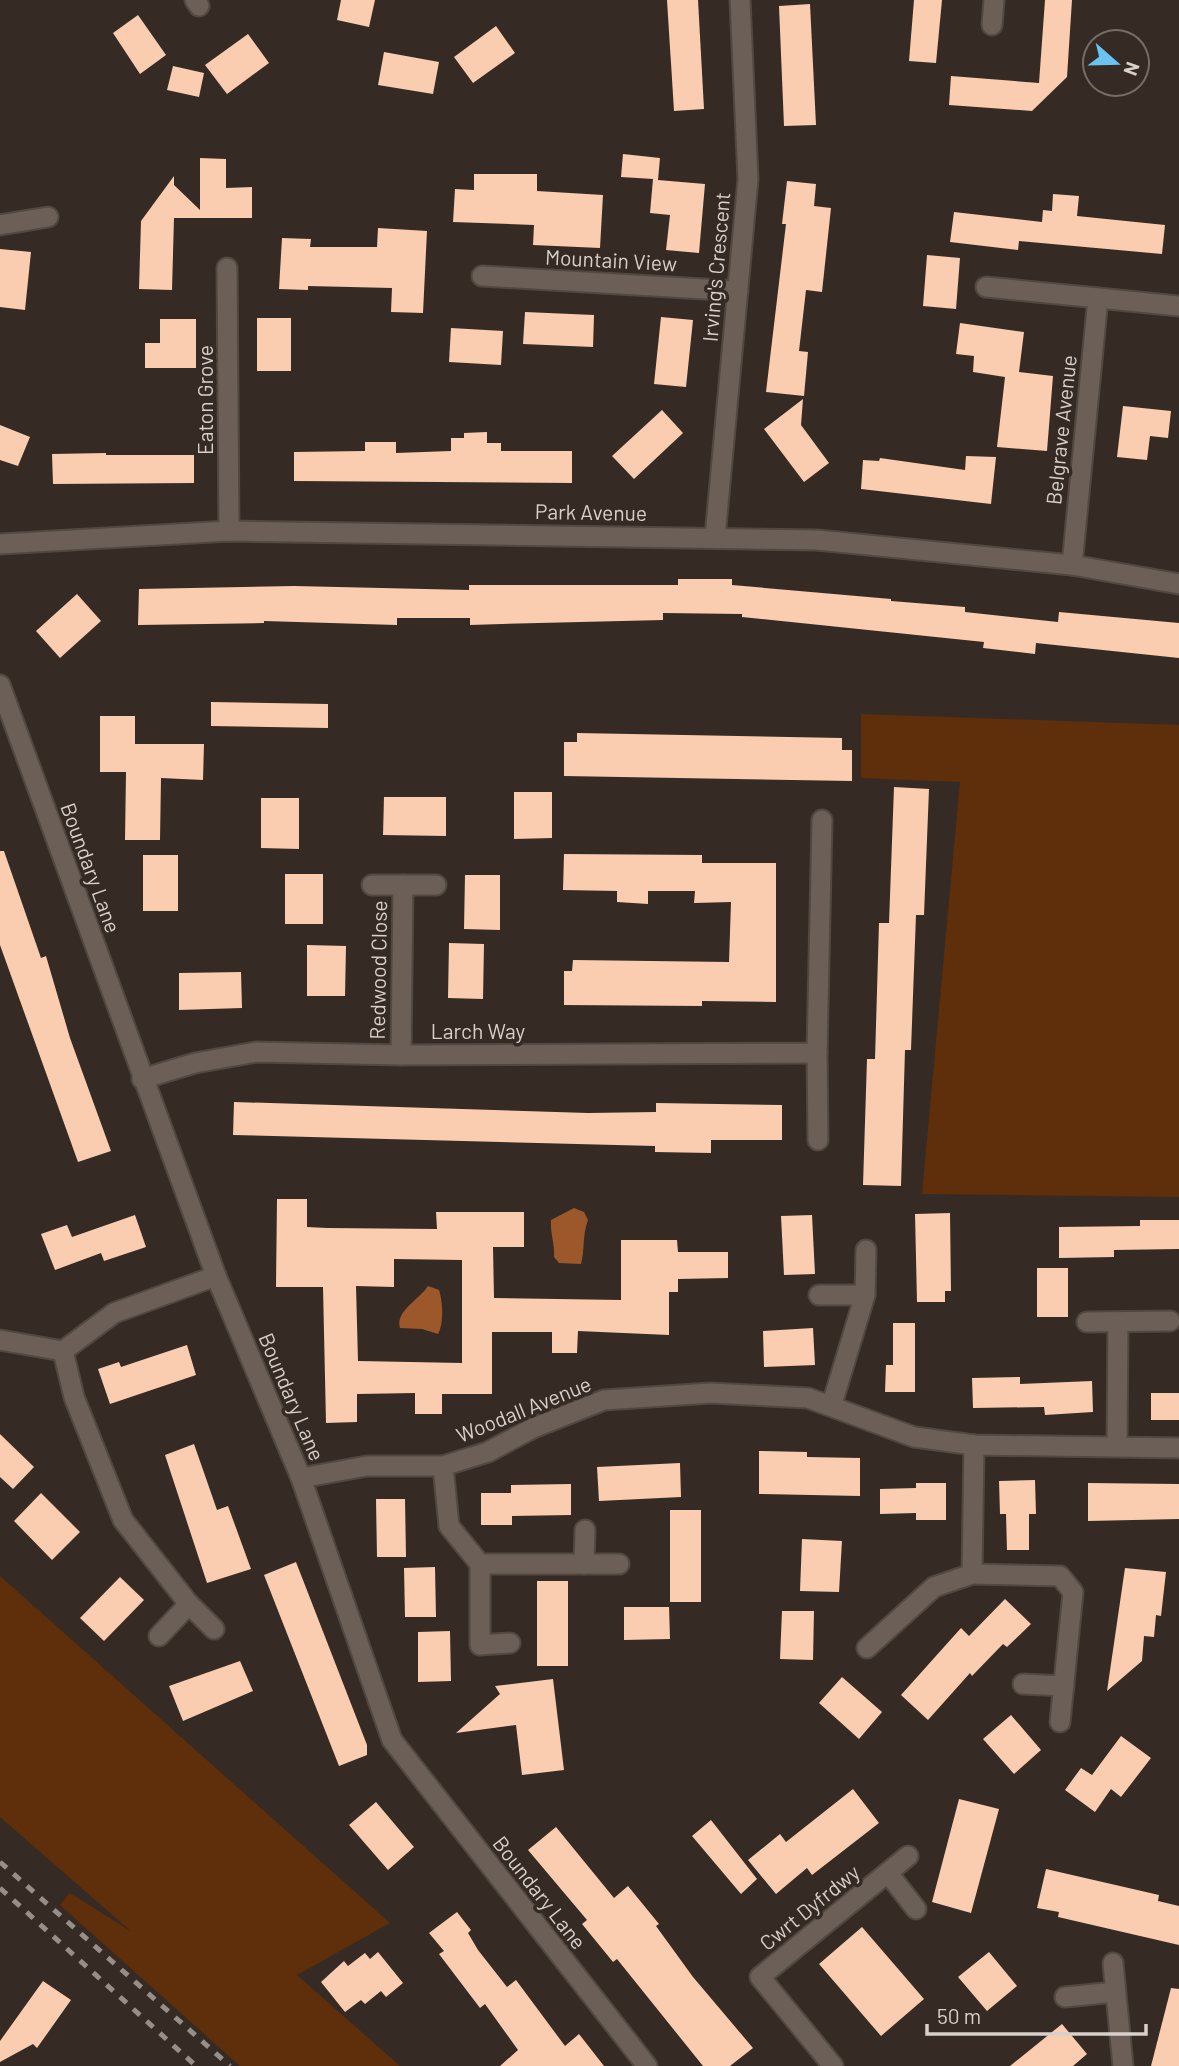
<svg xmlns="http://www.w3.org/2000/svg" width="1179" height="2066" viewBox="0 0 1179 2066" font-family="Barlow,sans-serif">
  <rect width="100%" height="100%" fill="#362b24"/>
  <g fill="#5f2e0a">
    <path d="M861,714L1179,725V1197L922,1194L960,782L861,778Z"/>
    <path d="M0,1576L390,1923L297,1975L400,2066H240L60,1905L70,1893L132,1932L0,1817Z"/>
  </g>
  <g fill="#9c582a">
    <path d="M574,1208L584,1212L588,1220C582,1236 585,1249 581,1264L559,1263L554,1257C555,1244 550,1233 551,1220Z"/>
    <path d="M428,1286L439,1290C443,1302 444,1324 438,1334L422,1329L400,1328C395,1311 419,1300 428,1286Z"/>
  </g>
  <g fill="#faccb0" fill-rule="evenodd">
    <path d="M341,0H375L369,27L337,20Z"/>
    <path d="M667,0H698L704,109L674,111Z"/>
    <path d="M914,0H942L936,63L909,61Z"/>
    <path d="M1045,0H1072L1067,77L1032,111L949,105L951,76L1039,83Z"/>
    <path d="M810,4L816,125L784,126L779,6Z"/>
    <path d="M138,15L166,55L140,74L113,33Z"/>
    <path d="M496,26L515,53L473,83L454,57Z"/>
    <path d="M248,34L269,63L227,94L205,65Z"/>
    <path d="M384,52L439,62L433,94L378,85Z"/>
    <path d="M173,66L204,73L199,97L167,90Z"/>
    <path d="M623,154L660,158L658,180L705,184L699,253L666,250L670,215L650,213L653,179L621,177Z"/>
    <path d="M200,158L226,159V188L252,187V218H174L172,290L139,289L141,221L174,176V185L200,210Z"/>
    <path d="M474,174H537V191L603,195L600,248L533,245L534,225L453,222L455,189L474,190Z"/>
    <path d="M787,181L816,184L814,206L831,208L822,292L806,290L799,351L808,352L804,396L766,392L786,224H782Z"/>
    <path d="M1053,194L1079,196L1077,216L1165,225L1162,254L1019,241L1018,250L950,242L954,212L1042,222L1043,210L1052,211Z"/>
    <path d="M378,228L427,231L423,313L391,312L392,288L308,286V290L279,289L282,238L311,239L310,247H377Z"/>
    <path d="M0,249L31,252L25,310L0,307Z"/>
    <path d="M927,255L960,258L956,309L923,306Z"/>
    <path d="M525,312L594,315L593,347L523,344Z"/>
    <path d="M661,317L693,320L686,387L654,384Z"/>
    <rect x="257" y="318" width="34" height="53"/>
    <path d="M160,319H196V368H145V343H160Z"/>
    <path d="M960,323L1024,332L1019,372L1053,376L1047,451L997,447L1005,377L973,372L974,356L956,354Z"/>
    <path d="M451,328L503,331L501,365L449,362Z"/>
    <path d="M803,399L801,425L829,463L804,482L764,429Z"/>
    <path d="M1123,406L1171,411L1168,438L1150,436L1147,460L1117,457Z"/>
    <path d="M662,410L683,433L634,479L612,456Z"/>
    <path d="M0,425L30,437L18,466L0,460Z"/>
    <path d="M487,432V443H501V451H572V483L294,481V452L365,451V442H396V453L451,451V438H464V433Z"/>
    <path d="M106,453V455H194V483L53,484L52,454Z"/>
    <path d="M966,456L996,457L991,504L861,489L863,460L879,461L880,458L965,470Z"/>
    <path d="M678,579H732V585L891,599V601L965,607V612L1058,622L1059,612L1179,623V658L1036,643L1035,654L983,648L984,642L742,617V614L663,613V620L502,624L470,625V618H397V625L264,621V623L138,625L139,589L294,586L469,590V585H678Z"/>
    <path d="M77,594L101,621L60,658L36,631Z"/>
    <path d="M211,702L328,704V728L211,726Z"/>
    <path d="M100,716H135V744H204L203,780L161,778L160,840H125L126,772H100Z"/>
    <path d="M577,733L842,738V750H852V781L564,776V742H577Z"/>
    <path d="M894,787L929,789L924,915H916L911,1050H905L901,1186L863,1185L867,1059H875L879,923H889Z"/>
    <path d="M514,792H552V838L514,839Z"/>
    <path d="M384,797H446V836L383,835Z"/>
    <path d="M261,798H299V849L261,848Z"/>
    <path d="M0,851H4L41,958L46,956L70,1038L111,1151L78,1162L0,945Z"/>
    <path d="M564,854L702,855V863H776V1002L702,1001V1006L564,1005V971H572L573,960L729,962L731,902L694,903L695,891H648V904L617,902V891L563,890Z"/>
    <rect x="143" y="855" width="35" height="56"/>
    <rect x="285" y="874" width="38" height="50"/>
    <path d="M465,875H500V930L464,929Z"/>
    <path d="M449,943L484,944L483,999L448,998Z"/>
    <path d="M307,945L346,946L345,996H307Z"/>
    <path d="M241,972L242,1008L179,1010V973Z"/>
    <path d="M234,1102L588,1113L656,1112V1103L782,1105V1140H711V1153L655,1152V1146L233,1135Z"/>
    <path d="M277,1199H307V1227L327,1228L437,1229L436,1212H524V1247H493L494,1298L621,1300V1240H677L678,1252H728V1278L678,1279V1292H669V1335L578,1331L577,1353H552V1332H492V1394H442V1414H415V1393L357,1394V1422L326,1423L323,1287H276ZM394,1259L462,1260V1363L358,1361L356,1286L394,1287Z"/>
    <path d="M950,1213L951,1291H945V1302H917L915,1214Z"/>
    <path d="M135,1215L146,1247L104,1261L101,1253L55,1270L41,1234L67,1225L72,1237Z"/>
    <path d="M812,1215L815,1274L784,1275L781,1216Z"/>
    <path d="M1140,1220H1179V1249L1114,1250V1257L1059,1258V1227L1140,1226Z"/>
    <rect x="1037" y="1268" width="31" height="49"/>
    <path d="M893,1323H915V1392H885L886,1365H893Z"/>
    <path d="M813,1328L815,1365L764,1367L763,1331Z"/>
    <path d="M187,1345L196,1375L110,1404L98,1369L119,1362L121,1367Z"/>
    <path d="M1020,1377V1384L1092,1381L1093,1412L1045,1415L1044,1407L973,1408L972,1378Z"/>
    <rect x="1151" y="1393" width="28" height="27"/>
    <path d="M0,1434L34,1467L13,1489L0,1477Z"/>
    <path d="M194,1444L217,1510L228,1506L251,1569L207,1583L165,1455Z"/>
    <path d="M759,1451L807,1452V1457L860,1458V1496L759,1494Z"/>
    <path d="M680,1463L681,1497L599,1501L597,1467Z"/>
    <path d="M1035,1480L1036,1514H1029V1550H1007L1006,1514H1000L999,1481Z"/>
    <path d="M916,1483H946V1520H916V1513L880,1514V1489L916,1488Z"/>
    <path d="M1088,1483L1179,1484V1519L1088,1521Z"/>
    <path d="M571,1484V1515L512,1516V1525H481V1493H511V1485Z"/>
    <path d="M41,1493L80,1532L52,1560L14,1521Z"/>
    <path d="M376,1499H405L406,1557H377Z"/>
    <rect x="670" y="1510" width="31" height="92"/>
    <path d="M802,1539L842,1541L839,1592L800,1591Z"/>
    <path d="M296,1562L367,1745V1755L339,1766L264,1575Z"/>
    <path d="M435,1567L436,1617H405L404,1568Z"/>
    <path d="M1125,1568L1166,1572L1161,1616L1156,1615L1154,1637L1144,1636L1142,1661L1107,1691Z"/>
    <path d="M120,1577L144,1600L104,1641L80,1618Z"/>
    <rect x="537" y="1581" width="31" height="85"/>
    <path d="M1005,1599L1031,1624L1007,1647L1003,1644L972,1676L970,1673L928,1720L901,1695L961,1628L969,1636Z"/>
    <path d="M624,1607H669L670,1639L624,1640Z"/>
    <path d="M782,1611H814L813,1660L780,1659Z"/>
    <path d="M450,1631L451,1681L418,1682V1632Z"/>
    <path d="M240,1661L253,1691L183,1721L169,1686Z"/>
    <path d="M842,1677L882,1712L859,1739L819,1703Z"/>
    <path d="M553,1679L564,1770L522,1775L516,1725L456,1733L500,1694L495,1686Z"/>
    <path d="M1011,1715L1041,1750L1014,1774L983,1739Z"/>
    <path d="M1121,1736L1151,1758L1121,1797L1111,1789L1095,1812L1065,1790L1081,1768L1092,1775Z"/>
    <path d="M853,1789L879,1823L812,1875L807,1868L776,1894L748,1860L780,1834L786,1842Z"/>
    <path d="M959,1799L999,1809L971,1913L932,1902Z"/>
    <path d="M376,1802L414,1847L388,1870L349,1825Z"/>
    <path d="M711,1820L757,1879L741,1894L692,1836Z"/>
    <path d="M556,1827L614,1898L628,1886L659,1924L656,1926L693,1977L753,2048L730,2066H703L617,1959L613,1962L582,1924L587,1920L528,1850Z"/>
    <path d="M1046,1869L1159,1895L1158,1901L1179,1906V1945L1058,1917L1059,1912L1037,1908Z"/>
    <path d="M457,1912L471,1930L468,1933L478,1950L507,1987L516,1980L565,2046L579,2034L604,2066H500L518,2050L485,2004L480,2008L439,1954L444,1951L429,1933Z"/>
    <path d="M862,1927L924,1999L881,2036L819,1964Z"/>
    <path d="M378,1952L403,1983L386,1997L381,1991L365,2004L361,2000L345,2012L321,1982L344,1961L348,1966L365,1953L370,1959Z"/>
    <path d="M989,1952L1017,1986L987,2011L958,1977Z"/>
    <path d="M43,1981L71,2000L37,2048L33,2044L0,2062V2041Z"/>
    <path d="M1171,1988L1179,1989V2066H1151Z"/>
    <path d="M1062,2024L1087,2054L1073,2066H1010Z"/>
  </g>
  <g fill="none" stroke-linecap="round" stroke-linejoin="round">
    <defs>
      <g id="minor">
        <path d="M195,0L199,6"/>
        <path d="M992,25L994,0"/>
        <path d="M0,225L48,217"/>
        <path d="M227,268L229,531"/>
        <path d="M482,276L738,291"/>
        <path d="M986,287L1098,298"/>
        <path d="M715,537L748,179L740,0"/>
        <path d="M0,544L229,531L817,540L1072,565L1179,584"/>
        <path d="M1072,565L1098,298L1179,306"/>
        <path d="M372,885H436"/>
        <path d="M817,1053L818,1140"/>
        <path d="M401,1055L403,885"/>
        <path d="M142,1079L195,1063L256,1052L401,1055L817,1053L822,820"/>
        <path d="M819,1295H865"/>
        <path d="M1087,1322L1170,1321"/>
        <path d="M0,1340L63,1351L114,1313L216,1276"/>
        <path d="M63,1351L74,1397L123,1520L189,1604L214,1629"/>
        <path d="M832,1404L865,1295L866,1250"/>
        <path d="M974,1445L972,1574L1060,1576L1073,1592L1060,1722"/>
        <path d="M1117,1445L1118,1323"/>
        <path d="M443,1466L449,1526L480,1564V1645L510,1643"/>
        <path d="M301,1478L367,1466H443L488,1452L533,1428L604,1400L711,1393L808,1398L914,1437L974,1445L1179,1448"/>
        <path d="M480,1564H619"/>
        <path d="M584,1564L585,1530"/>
        <path d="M159,1636L189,1604"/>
        <path d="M867,1648L934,1587L972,1574"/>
        <path d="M1023,1684L1064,1686"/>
        <path d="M888,1873L916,1909"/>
        <path d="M1113,1963L1123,2066"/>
        <path d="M1065,1997L1115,1992"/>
        <path d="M833,2066L760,1977L908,1856"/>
      </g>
      <path id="tertiary" d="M0,685L216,1276L301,1478L392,1740L647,2066"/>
    </defs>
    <use href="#minor" stroke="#514842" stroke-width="23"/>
    <use href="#tertiary" stroke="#514842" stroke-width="23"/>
    <use href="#minor" stroke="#6c5f58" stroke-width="19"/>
    <use href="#tertiary" stroke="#6c5f58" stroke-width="19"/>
    <g stroke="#978e88" stroke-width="5" stroke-dasharray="9 9" stroke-linecap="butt">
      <path d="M0,1862L230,2066"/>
      <path d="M0,1888L196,2066"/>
    </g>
  </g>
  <g text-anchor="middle" stroke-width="7" stroke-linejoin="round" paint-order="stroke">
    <g font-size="21" fill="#d7d0cb" stroke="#362b24">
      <text transform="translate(611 261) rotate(3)" y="7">Mountain View</text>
      <text transform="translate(717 267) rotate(-85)" y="7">Irving's Crescent</text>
      <text transform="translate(206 400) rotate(-90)" y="7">Eaton Grove</text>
      <text transform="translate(1062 430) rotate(-84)" y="7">Belgrave Avenue</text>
      <text transform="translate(591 513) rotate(1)" y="7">Park Avenue</text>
      <text transform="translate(90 868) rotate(70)" y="7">Boundary Lane</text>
      <text transform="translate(379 970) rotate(-89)" y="7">Redwood Close</text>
      <text x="478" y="1039">Larch Way</text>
      <text transform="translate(291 1397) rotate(67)" y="7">Boundary Lane</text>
      <text transform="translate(524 1410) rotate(-22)" y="7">Woodall Avenue</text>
      <text transform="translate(539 1893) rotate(52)" y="7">Boundary Lane</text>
      <text transform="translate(810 1908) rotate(-39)" y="7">Cwrt Dyfrdwy</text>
    </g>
  </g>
  <g transform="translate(1116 63) rotate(110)"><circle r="33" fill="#362b24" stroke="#766d67" stroke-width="2"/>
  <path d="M0-5L12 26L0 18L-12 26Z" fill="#69c4f1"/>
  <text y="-10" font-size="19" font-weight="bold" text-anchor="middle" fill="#d7d0cb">N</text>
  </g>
  <path d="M927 2024v10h219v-10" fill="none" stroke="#d7d0cb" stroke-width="3.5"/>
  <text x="937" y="2024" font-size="21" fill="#d7d0cb" stroke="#362b24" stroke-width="5" paint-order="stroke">50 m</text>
</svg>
